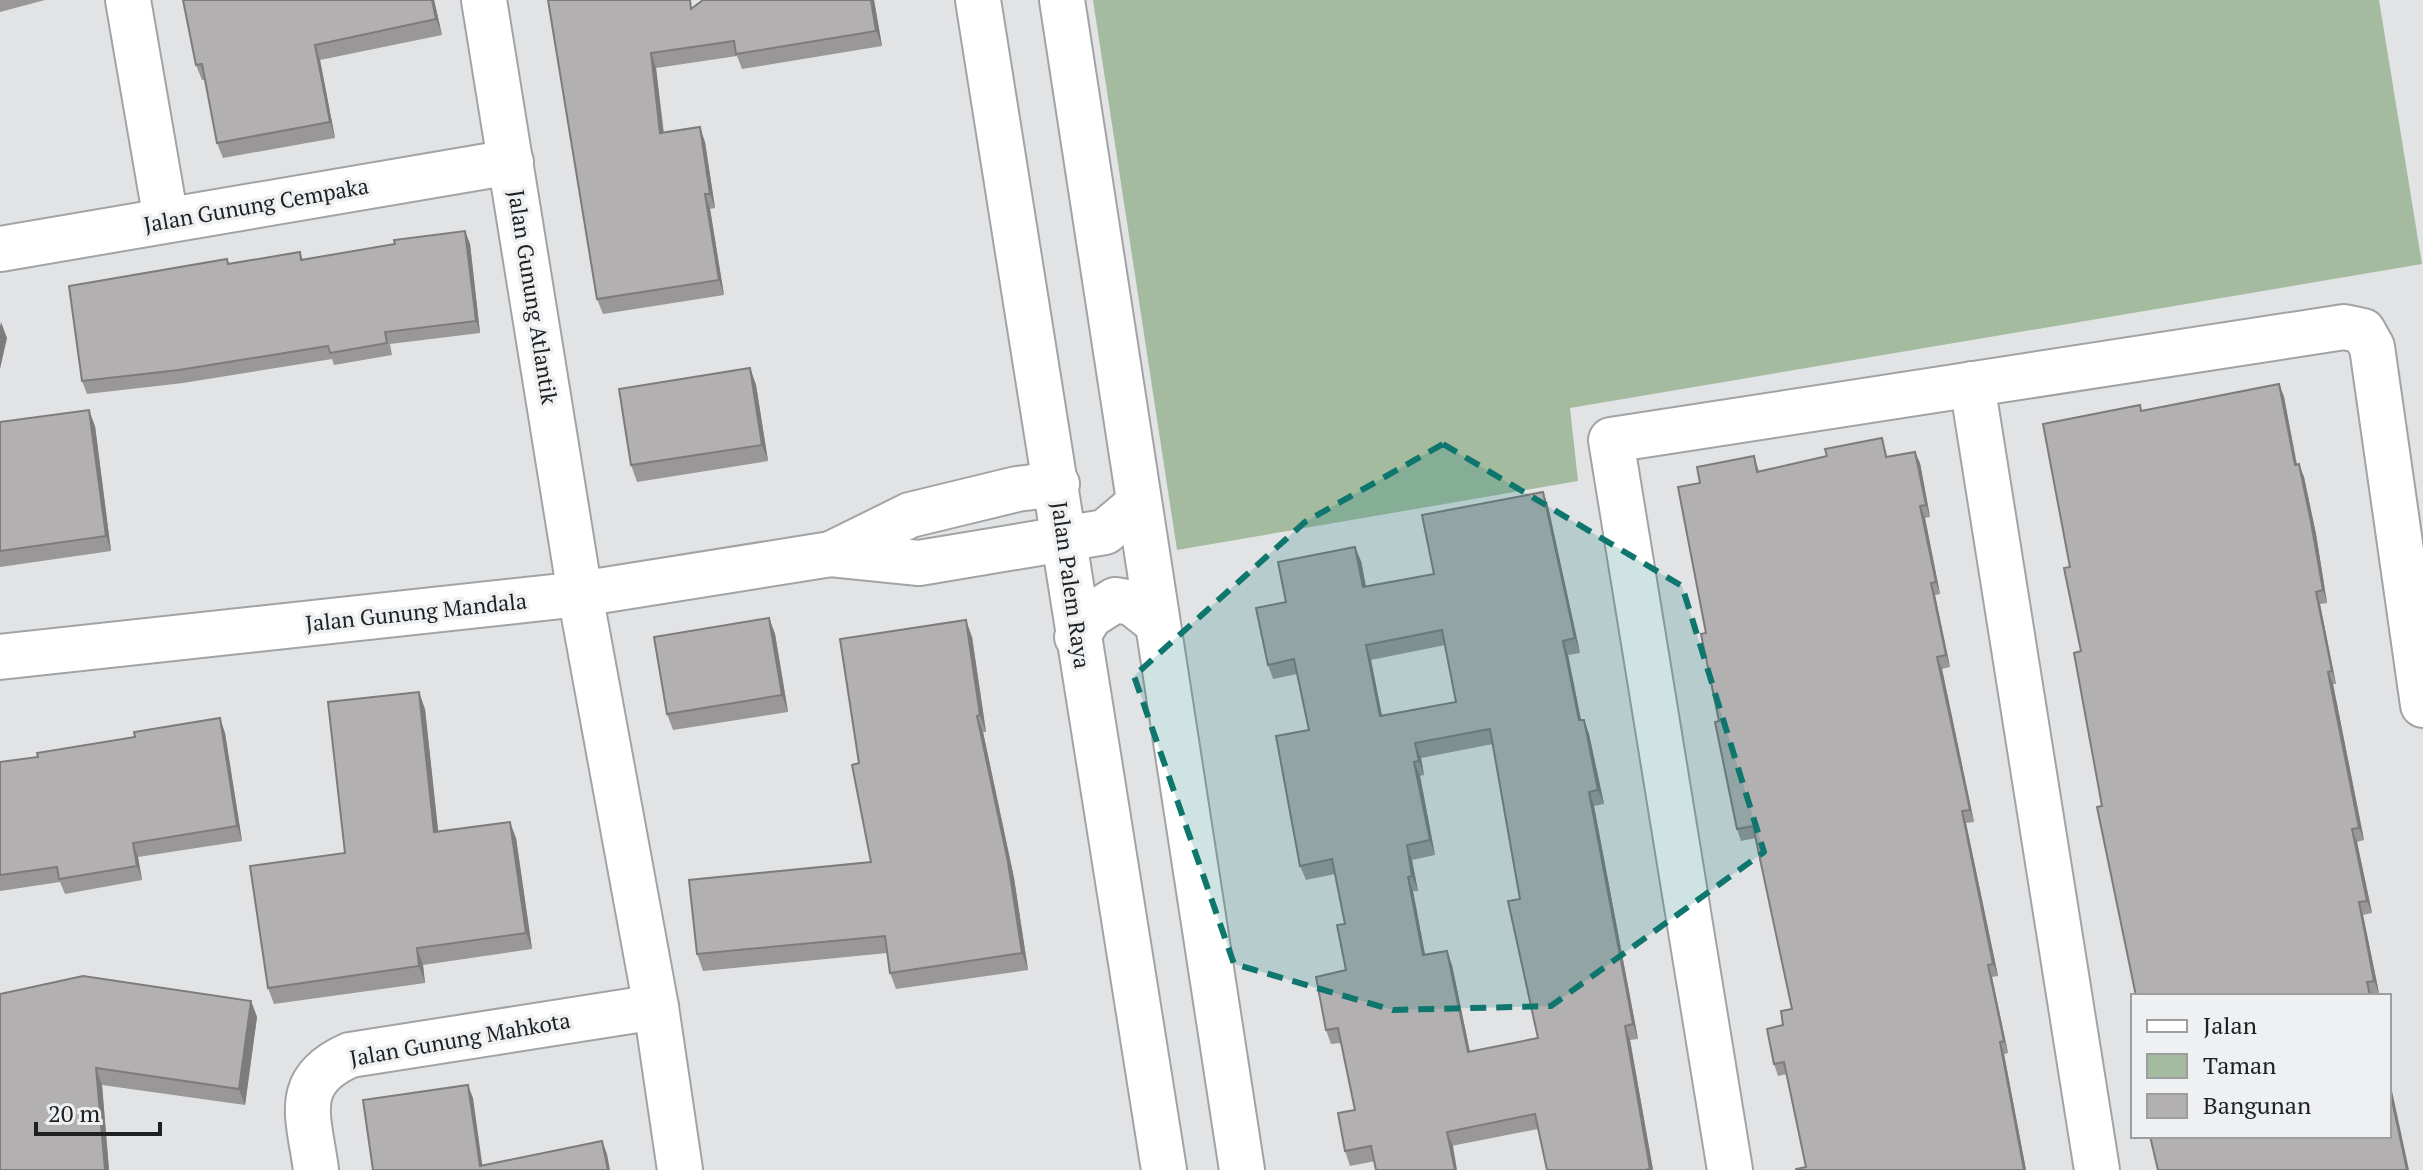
<svg xmlns="http://www.w3.org/2000/svg" width="2423" height="1170" viewBox="0 0 2423 1170" font-family="'PT Serif',serif">
  <rect width="100%" height="100%" fill="#e1e3e5"/>
  <path fill="#a4bba0" d="M1093,0H2379L2422,264L1570,408L1578,481L1177,550Z"/>
  <g fill="none" stroke-linecap="round" stroke-linejoin="round">
    <defs>
      <g id="minor">
        <path d="M128,0L166,220"/>
        <path d="M484,0L580,594L656,1007L680,1170"/>
        <path d="M0,249L511,162"/>
        <path d="M1972,384L2097,1170"/>
        <path d="M831,554L910,515L1017,489L1057,484"/>
        <path d="M0,657L580,594L831,554L919,563L1105,532L1137,505"/>
        <path d="M316,1170C309,1117 291,1081 350,1055L656,1007"/>
        <path d="M1730,1170L1611,440L2344,327L2363,331L2372,347L2423,705"/>
      </g>
      <g id="tertiary">
        <path d="M978,0L1164,1170"/>
        <path d="M1062,0L1242,1170"/>
        <path d="M1077,637L1090,616L1115,600L1132,603L1156,622"/>
      </g>
    </defs>
    <use href="#minor" stroke="#a1a3a5" stroke-width="48"/>
    <use href="#tertiary" stroke="#a1a3a5" stroke-width="48"/>
    <use href="#minor" stroke="#fff" stroke-width="44"/>
    <use href="#tertiary" stroke="#fff" stroke-width="44"/>
  </g>
  <g fill="#9a9798" fill-rule="evenodd">
    <path d="M0,0H45L0,12Z"/>
    <path d="M183,0H434L442,35L320,60L335,138L223,158L217,143L205,80H202L196,65Z"/>
    <path d="M548,0L694,7L703,0H874L882,46L742,69L737,56L656,68L664,133L705,142L715,208L710,209L724,295L603,314L597,299Z"/>
    <path d="M465,231L470,244L480,333L390,344L392,355L334,365L332,359L183,383L87,394L82,381L229,264L300,252L303,260Z"/>
    <path d="M750,368L756,385L768,461L637,482L631,465Z"/>
    <path d="M2279,384L2284,397L2297,464L2304,477L2316,534L2327,603L2320,604L2336,684H2333L2364,840L2357,842L2372,913L2363,915L2379,993L2372,995L2102,806L2081,651L2142,411Z"/>
    <path d="M0,422L95,426L111,551L0,567Z"/>
    <path d="M1886,450L1887,457L1920,463L1930,517L1925,518L1940,594L1935,595L1950,667L1942,669L1974,822L1966,823L1998,976L1992,977L2008,1053L2004,1054L2026,1170H1796L1806,1167L1787,1074L1778,1076L1774,1064L1783,1025L1792,1009L1756,838L1741,841L1737,829L1706,633L1700,483L1754,456L1759,471L1827,456Z"/>
    <path d="M1543,492L1548,506L1580,653L1568,655L1581,720H1584L1589,734L1604,804L1594,806L1638,1039L1630,1040L1653,1170H1547L1538,1129L1350,1166L1345,1151L1355,1110L1341,1043L1331,1044L1326,1030L1346,970L1345,924L1335,874L1306,880L1300,866L1309,730L1297,674L1273,679L1268,665L1286,602L1361,561L1366,587L1434,574ZM1445,645L1456,702L1382,716L1371,660ZM1493,744L1520,899L1538,1038L1470,1052L1452,965L1425,955L1413,891H1418L1412,860L1435,855L1420,776L1424,775L1421,758Z"/>
    <path d="M769,618L775,634L788,712L673,730L667,714Z"/>
    <path d="M972,637L986,732H983L1014,878L1028,970L896,989L890,973L887,953L703,971L697,954L871,862L859,763Z"/>
    <path d="M425,709L438,831L516,838L532,949L423,965L425,983L274,1004L268,988Z"/>
    <path d="M225,733L242,841L138,857L142,880L65,894L60,882L0,891V762Z"/>
    <path d="M0,994L251,1001L257,1017L245,1105L102,1085L109,1170H0Z"/>
  </g>
  <g fill="#7d7b7c">
    <path d="M432,0H434L442,35L436,19Z"/>
    <path d="M871,0H874L882,46L876,31Z"/>
    <path d="M315,45L320,60L335,138L330,122Z"/>
    <path d="M651,53L656,68L665,148L660,133Z"/>
    <path d="M700,127L705,142L715,208L710,194Z"/>
    <path d="M705,194L710,209L724,295L719,280Z"/>
    <path d="M465,231L470,244L480,333L476,321Z"/>
    <path d="M1,322L7,338L0,369V327Z"/>
    <path d="M750,368L756,385L768,461L762,445Z"/>
    <path d="M2279,384L2284,397L2299,478L2295,465Z"/>
    <path d="M89,410L95,426L111,551L106,536Z"/>
    <path d="M1915,452L1920,463L1930,517L1926,505Z"/>
    <path d="M2299,464L2304,477L2316,534L2327,603L2323,590Z"/>
    <path d="M1543,492L1548,506L1580,653L1575,638Z"/>
    <path d="M1920,506L1925,518L1940,594L1936,582Z"/>
    <path d="M1355,547L1361,561L1369,602L1363,587Z"/>
    <path d="M1931,583L1935,595L1950,667L1946,655Z"/>
    <path d="M2316,592L2320,604L2336,684L2332,671Z"/>
    <path d="M769,618L775,634L788,712L782,695Z"/>
    <path d="M966,620L972,637L986,732L980,715Z"/>
    <path d="M1563,641L1568,655L1584,735L1579,720Z"/>
    <path d="M1366,645L1371,660L1385,731L1380,716Z"/>
    <path d="M1937,657L1942,669L1974,822L1970,810Z"/>
    <path d="M2328,672L2333,684L2364,840L2359,828Z"/>
    <path d="M419,692L425,709L440,848L434,832Z"/>
    <path d="M977,716L983,732L1014,878L1028,970L1022,953Z"/>
    <path d="M220,718L225,733L242,841L237,826Z"/>
    <path d="M1584,720L1589,734L1604,804L1598,790Z"/>
    <path d="M1415,743L1421,758L1424,775L1419,761Z"/>
    <path d="M1414,762L1420,776L1435,855L1430,840Z"/>
    <path d="M1589,792L1594,806L1638,1039L1633,1024Z"/>
    <path d="M1962,811L1966,823L1998,976L1993,964Z"/>
    <path d="M510,822L516,838L532,949L526,933Z"/>
    <path d="M2352,829L2357,842L2372,913L2367,901Z"/>
    <path d="M133,843L138,857L142,880L137,866Z"/>
    <path d="M1407,845L1412,860L1418,891L1412,876Z"/>
    <path d="M1408,877L1413,891L1428,970L1423,955Z"/>
    <path d="M2359,902L2363,915L2379,993L2374,981Z"/>
    <path d="M417,948L423,965L425,983L419,966Z"/>
    <path d="M1447,951L1452,965L1473,1067L1468,1052Z"/>
    <path d="M1988,965L1992,977L2008,1053L2004,1041Z"/>
    <path d="M251,1001L257,1017L245,1105L239,1089Z"/>
    <path d="M1625,1026L1630,1040L1653,1170L1650,1169Z"/>
    <path d="M2000,1042L2004,1054L2026,1170H2024Z"/>
    <path d="M96,1068L102,1085L109,1170H105Z"/>
    <path d="M2389,1077L2409,1170H2407L2389,1086Z"/>
    <path d="M468,1085L473,1098L483,1170L480,1166Z"/>
    <path d="M1447,1132L1453,1146L1457,1170H1455Z"/>
    <path d="M602,1141L607,1154L610,1170H608Z"/>
  </g>
  <g fill="#b3b0b1" stroke="#7d7b7c" stroke-width="2" fill-rule="evenodd">
    <path d="M183,0H432L436,19L315,45L330,122L217,143L202,64L196,65Z"/>
    <path d="M548,0H690L691,9L703,0H871L876,31L736,54L734,41L651,53L660,133L700,127L710,194H705L719,280L597,299Z"/>
    <path d="M465,231L476,321L385,332L387,343L330,353L328,346L179,370L82,381L69,286L227,259L228,264L300,252L301,260L395,244L394,240Z"/>
    <path d="M750,368L762,445L631,465L619,389Z"/>
    <path d="M2279,384L2295,465L2299,464L2311,522L2323,590L2316,592L2332,671L2328,672L2359,828L2352,829L2367,901L2359,902L2374,981L2367,982L2370,996H2136L2097,807L2102,806L2074,653L2081,651L2064,568L2070,567L2043,424L2140,405L2141,411Z"/>
    <path d="M89,410L106,536L0,551V422Z"/>
    <path d="M1882,438L1886,457L1915,452L1926,505L1920,506L1936,582L1931,583L1946,655L1937,657L1970,810L1962,811L1993,964L1988,965L2004,1041L2000,1042L2024,1170H1796V1169L1806,1167L1784,1062L1774,1064L1767,1029L1783,1025L1781,1011L1792,1009L1753,826L1737,829L1715,722L1719,721L1701,634L1706,633L1678,487L1700,483L1697,467L1754,456L1757,472L1827,456L1825,449Z"/>
    <path d="M1543,492L1575,638L1563,641L1579,720H1584L1598,790L1589,792L1633,1024L1625,1026L1650,1169L1645,1170H1547L1535,1114L1447,1132L1455,1170H1376L1371,1146L1345,1151L1338,1113L1355,1110L1338,1028L1326,1030L1316,977L1346,970L1337,925L1345,924L1332,859L1300,866L1276,736L1309,730L1294,659L1268,665L1256,608L1286,602L1278,562L1355,547L1363,587L1434,574L1422,515ZM1442,630L1456,702L1380,716L1366,645ZM1490,729L1520,899L1508,901L1538,1038L1468,1052L1447,951L1423,955L1408,877L1412,876L1407,845L1430,840L1414,762L1419,761L1415,743Z"/>
    <path d="M769,618L782,695L667,714L654,637Z"/>
    <path d="M966,620L980,715L977,716L1008,862L1022,953L890,973L885,936L697,954L689,880L871,862L852,765L859,763L840,639Z"/>
    <path d="M419,692L434,832L510,822L526,933L417,948L419,966L268,988L250,866L345,853L328,702Z"/>
    <path d="M220,718L237,826L133,843L137,866L59,879L57,867L0,875V762L38,757L37,753L135,737L134,732Z"/>
    <path d="M83,976L251,1001L239,1089L96,1068L105,1170H0V994Z"/>
    <path d="M468,1085L480,1166L602,1141L608,1170H373L363,1100Z"/>
    <path d="M2389,1086L2407,1170H2158L2150,1136H2389Z"/>
  </g>
  <path fill="#0f766e" fill-opacity="0.2" stroke="#0f766e" stroke-width="6" stroke-dasharray="16 10" stroke-linejoin="round" d="M1443,444L1682,586L1764,852L1551,1006L1393,1010L1234,964L1134,676L1305,522Z"/>
  <g text-anchor="middle" stroke-width="7" stroke-linejoin="round" paint-order="stroke">
    <g font-size="22" fill="#1f2021" stroke="#eef0f2">
      <text transform="translate(256 205) rotate(-10)" y="8">Jalan Gunung Cempaka</text>
      <text transform="translate(533 297) rotate(81)" y="8">Jalan Gunung Atlantik</text>
      <text transform="translate(1071 585) rotate(82)" y="8">Jalan Palem Raya</text>
      <text transform="translate(416 612) rotate(-6)" y="8">Jalan Gunung Mandala</text>
      <text transform="translate(460 1039) rotate(-10)" y="8">Jalan Gunung Mahkota</text>
    </g>
  </g>
  <rect x="2131" y="994" width="260" height="144" fill="#eef0f2" stroke="#9b9d9e" stroke-width="2"/>
  <rect x="2147" y="1020" width="40" height="12" fill="#ffffff" stroke="#9b9d9e" stroke-width="2"/>
  <text x="2203" y="1034" font-size="24" fill="#1f2021">Jalan</text>
  <rect x="2147" y="1054" width="40" height="24" fill="#a4bba0" stroke="#9b9d9e" stroke-width="2"/>
  <text x="2203" y="1074" font-size="24" fill="#1f2021">Taman</text>
  <rect x="2147" y="1094" width="40" height="24" fill="#b3b0b1" stroke="#9b9d9e" stroke-width="2"/>
  <text x="2203" y="1114" font-size="24" fill="#1f2021">Bangunan</text>
  <path d="M36 1122v12h124v-12" fill="none" stroke="#1f2021" stroke-width="4"/>
  <text x="48" y="1122" font-size="24" fill="#1f2021" stroke="#eef0f2" stroke-width="6" paint-order="stroke">20 m</text>
</svg>
